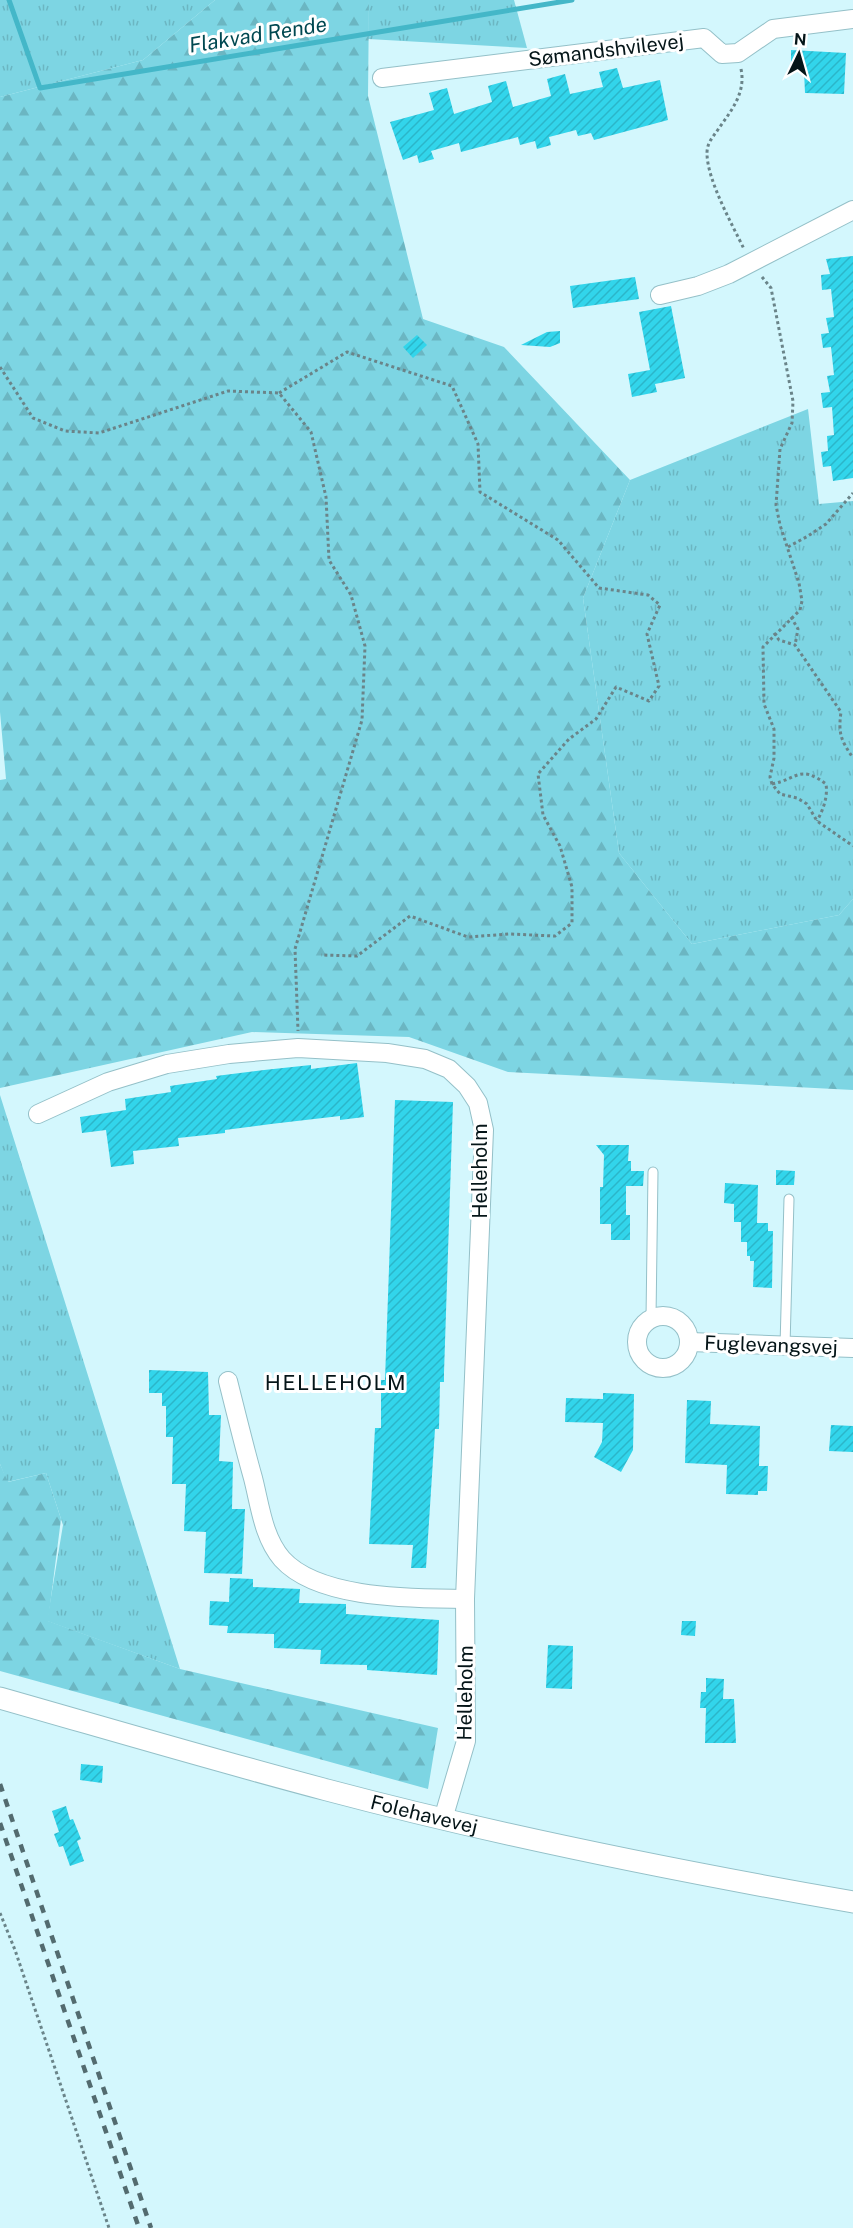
<svg xmlns="http://www.w3.org/2000/svg" width="853" height="2228" viewBox="0 0 853 2228" font-family="'Public Sans',sans-serif">
  <defs>
    <pattern id="grass-tufts" width="24" height="20" patternUnits="userSpaceOnUse" patternTransform="scale(1.5)"><rect width="24" height="20" fill="#7dd5e3"/><path d="M3 7l-1-3M5 7V3M7 7l1-3M15 17l-1-3M17 17v-4M19 17l1-3" fill="none" stroke="#6bb6c2"/></pattern>
    <pattern id="forest-firs" width="22" height="20" patternUnits="userSpaceOnUse" patternTransform="scale(1.5)"><rect width="22" height="20" fill="#7dd5e3"/><path d="M5 1l3.5 6h-7zM16 11l3.5 6h-7z" fill="#6bb6c2"/></pattern>
    <pattern id="building-hatch" width="6" height="6" patternUnits="userSpaceOnUse" patternTransform="scale(1.5)"><rect width="6" height="6" fill="#32d5eb"/><path d="M-1 1l2-2M0 6l6-6M5 7l2-2" fill="none" stroke="#2bb6c9"/></pattern>
  </defs>
  <rect width="100%" height="100%" fill="#d3f7fd"/>
  <g fill="url(#grass-tufts)">
    <path d="M0,0H215L143,60L0,97Z"/>
    <path d="M369,0H514L527,48L368,39Z"/>
    <path d="M808,409L819,504L853,501V899L839,915L692,944L619,853L583,598L630,480Z"/>
    <path d="M0,1095L180,1669L47,1621L63,1525L46,1473L7,1482L0,1464Z"/>
  </g>
  <g fill="url(#forest-firs)">
    <path d="M215,0H369L368,96L423,319L504,347L630,480L583,598L619,853L692,944L839,915L853,899V1090L508,1072L409,1037L252,1032L0,1088V780L6,779L0,712V97L143,60Z"/>
    <path d="M0,1464L8,1482L46,1473L61,1519L48,1621L180,1669L438,1728L428,1789L0,1671Z"/>
  </g>
  <g fill="none" stroke-linecap="round" stroke-linejoin="round">
    <path stroke="#44b7c8" stroke-width="5" d="M9,0L40,88L572,0"/>
  </g>
  <g fill="url(#building-hatch)">
    <path d="M791,50L846,53L844,94L805,93L804,71H791Z"/>
    <path d="M617,68L623,88L660,80L668,120L594,140L591,133L578,136L576,130L549,137L551,145L537,149L535,141L520,145L518,137L461,152L459,143L431,151L434,159L419,163L417,155L403,160L390,122L434,110L429,93L447,88L454,114L492,102L488,86L506,81L513,107L551,96L547,79L565,74L570,94L603,87L599,72Z"/>
    <path d="M853,256V478L833,481L831,466L823,467L821,452L828,451L827,436L834,435L832,407L823,408L821,393L830,392L827,376L834,375L831,347L823,348L821,334L829,333L826,318L834,317L831,289L822,290L821,275L830,274L826,259Z"/>
    <path d="M635,277L639,299L573,308L570,286Z"/>
    <path d="M671,306L685,378L655,384L657,392L632,397L628,374L650,370L639,312Z"/>
    <path d="M560,331V343L550,347L521,345L547,332Z"/>
    <path d="M417,335L427,345L413,358L403,347Z"/>
    <path d="M357,1063L364,1117L340,1120V1116L271,1124L225,1130V1133L178,1138L179,1146L133,1151L134,1164L111,1167L106,1130L82,1133L80,1117L126,1110L125,1099L171,1092L170,1086L217,1079L216,1076L264,1070L311,1065V1069Z"/>
    <path d="M395,1100L453,1102L444,1373V1382H440L439,1429H435L426,1568H411L413,1545L369,1544L375,1428H381V1380H385Z"/>
    <path d="M596,1145H629L628,1161H631V1171H644L643,1186H626V1215H630V1240H611V1224H600V1187H603L604,1155Z"/>
    <path d="M776,1170L795,1171L794,1185H776Z"/>
    <path d="M725,1183L758,1185L757,1223H768V1231H773L772,1288L753,1287L754,1261H750V1256H747V1242H741V1222H734V1204L724,1203Z"/>
    <path d="M149,1370L208,1372L209,1415H221L219,1461L233,1462L232,1509H245L242,1574L204,1573L206,1532L184,1531L186,1484H172L173,1437H166V1406H162V1393H149Z"/>
    <path d="M603,1393L634,1394L633,1450L621,1472L594,1457L602,1442L603,1423L565,1422L566,1398L603,1399Z"/>
    <path d="M687,1400L711,1401L710,1424L760,1426L759,1466H768L767,1491H758V1495L726,1494L727,1465L685,1463Z"/>
    <path d="M831,1425L853,1426V1452L829,1451Z"/>
    <path d="M230,1578L253,1579V1587L300,1589L299,1603L346,1604V1614L439,1620L437,1675L367,1670V1665L320,1664L321,1650L274,1648V1634L227,1633L228,1626L209,1625L210,1601L229,1602Z"/>
    <path d="M682,1621H696L695,1636L681,1635Z"/>
    <path d="M548,1645L573,1646L572,1689L546,1688Z"/>
    <path d="M706,1678L724,1679L723,1699H734L736,1743H705L706,1708H700L701,1692H706Z"/>
    <path d="M81,1764L103,1766L102,1783L80,1780Z"/>
    <path d="M66,1806L70,1820L73,1819L81,1839L77,1841L84,1861L70,1866L63,1846L59,1847L54,1834L59,1832L52,1811Z"/>
  </g>
  <g fill="none" stroke-linecap="round" stroke-linejoin="round">
    <defs>
      <g id="service">
        <path d="M651,1318L653,1172"/>
        <path d="M785,1346L789,1199"/>
      </g>
      <g id="minor">
        <path d="M382,78L704,38L722,54L738,53L773,29L853,19"/>
        <path d="M660,295L698,286L729,274L853,210"/>
        <path d="M38,1114L108,1082L167,1064L229,1054L298,1048L387,1053L425,1059L449,1069L467,1086L478,1103L484,1130L465,1599L466,1741L443,1819"/>
        <circle cx="663" cy="1342" r="26"/>
        <path d="M690,1342L853,1348"/>
        <path d="M228,1381C236,1413 244,1446 253,1478C260,1505 263,1537 282,1559C319,1600 414,1598 465,1599"/>
      </g>
      <g id="tertiary">
        <path id="s1" d="M0,1698C109,1729 217,1761 327,1790C500,1836 676,1871 853,1902"/>
      </g>
    </defs>
    <use href="#service" stroke="#94c0c8" stroke-width="11"/>
    <use href="#minor" stroke="#94c0c8" stroke-width="20"/>
    <use href="#tertiary" stroke="#94c0c8" stroke-width="23"/>
    <g stroke="#6a8489" stroke-width="3" stroke-dasharray="3 3" stroke-linecap="butt">
      <path d="M741,69C746,92 732,110 719,128C714,136 707,142 707,153C707,180 732,224 744,249"/>
      <path d="M762,277L771,288L793,401L792,423L780,449L776,505L780,525L799,583L802,601L800,610L763,647L764,704L774,729V758L770,777L772,784L780,794L797,798L807,804L817,821L853,846"/>
      <path d="M0,367L33,418L65,431L99,433L228,391L279,393L311,432L326,497L329,560L351,595L365,646L362,720L295,949L298,1031"/>
      <path d="M279,393L347,352L452,386L478,444L480,492L558,540L599,588L648,595L660,605L647,634L659,686L649,701L616,687L596,719L569,739L538,774L543,815L560,846L572,887V923L555,936L509,934L468,937L410,916L357,956L321,955"/>
      <path d="M788,547L808,536L826,524L853,493"/>
      <path d="M791,617L798,629L795,645"/>
      <path d="M774,633L779,640L795,645L841,712C838,734 841,740 853,758"/>
      <path d="M772,784C798,779 799,764 826,784C828,797 823,810 817,821"/>
      <path d="M0,1913L15,1950L109,2228"/>
    </g>
    <use href="#service" stroke="#fff" stroke-width="9"/>
    <use href="#minor" stroke="#fff" stroke-width="18"/>
    <use href="#tertiary" stroke="#fff" stroke-width="21"/>
    <g stroke="#536b6f" stroke-width="4.5" stroke-dasharray="8 8" stroke-linecap="butt">
      <path d="M0,1784L151,2228"/>
      <path d="M0,1823L139,2228"/>
    </g>
  </g>
  <g text-anchor="middle" stroke-width="6" stroke-linejoin="round" paint-order="stroke">
    <g font-size="20" fill="#051518" stroke="#fff">
      <text transform="translate(606 50) rotate(-7)" y="7">Sømandshvilevej</text>
      <text transform="translate(480 1171) rotate(-90)" y="7">Helleholm</text>
      <text transform="translate(771 1345) rotate(2)" y="7">Fuglevangsvej</text>
      <text transform="translate(465 1693) rotate(-89)" y="7">Helleholm</text>
      <text dy="7" stroke="none"><textPath href="#s1" startOffset="440">Folehavevej</textPath></text>
    </g>
    <g font-size="21" font-style="italic" fill="#004851" stroke="#fff">
      <text transform="translate(258 35) rotate(-9)" y="7">Flakvad Rende</text>
    </g>
    <g font-size="21" letter-spacing="1.5" fill="#051518" stroke="#fff">
      <text x="336" y="1390">HELLEHOLM</text>
    </g>
  </g>
  <g transform="translate(799 54) rotate(5)" stroke="#ffffff" stroke-width="4.5" paint-order="stroke">
  <path d="M0-4.5L10 22L0 15L-10 22Z" fill="#051518"/>
  <text y="-9" font-size="16" font-weight="bold" text-anchor="middle" fill="#051518">N</text>
  </g>
</svg>
